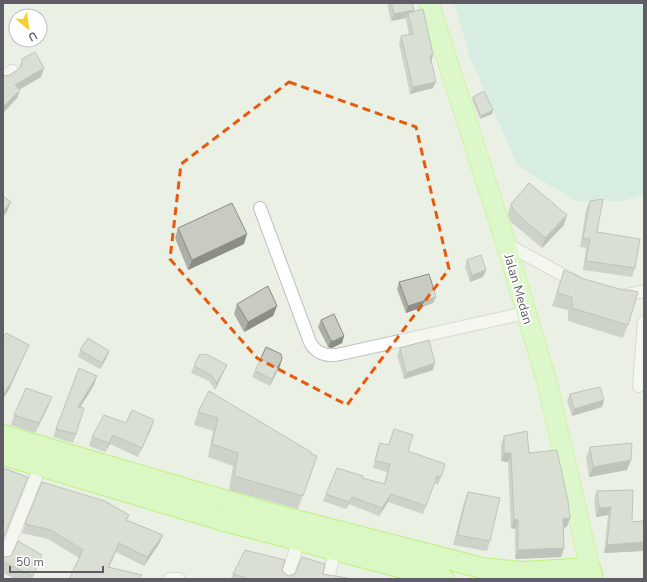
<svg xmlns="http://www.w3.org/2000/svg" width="647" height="582" viewBox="0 0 647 582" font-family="'Nunito Sans',sans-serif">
  <rect width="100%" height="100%" fill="#eaf0e4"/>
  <path fill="#c0e9de" d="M454,3H644V194L623,201H576L518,166L470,57Z"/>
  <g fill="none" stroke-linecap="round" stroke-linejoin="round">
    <defs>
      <g id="minor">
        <path d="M3,78L12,71"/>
        <path d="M260,208L310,342C317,355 328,357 341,354L525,313"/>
        <path d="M506,244L576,282"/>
        <path d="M622,296L644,291"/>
        <path d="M639,386L644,322"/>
        <path d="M3,560L40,467"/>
        <path d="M170,579H179"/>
        <path d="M286,579L299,541"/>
        <path d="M328,579L335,551"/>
      </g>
      <path id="primary" d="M429,3L506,244L547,382L590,568"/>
      <g id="trunk">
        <path d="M3,435L268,513L482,568L522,572L590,568L593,579"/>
        <path d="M3,455L221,520L444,579"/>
      </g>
    </defs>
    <use href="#minor" stroke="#c1bec6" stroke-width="14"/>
    <use href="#primary" stroke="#abf954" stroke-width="21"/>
    <use href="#trunk" stroke="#88f400" stroke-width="22"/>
    <use href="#minor" stroke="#fff" stroke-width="12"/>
    <use href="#primary" stroke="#cdffaa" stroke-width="19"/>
    <use href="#trunk" stroke="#caff9b" stroke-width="20"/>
  </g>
  <g fill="#abafa6">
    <path d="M387,3H412L414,10L413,12L433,55L431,61L433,88L410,94L399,43L401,36L409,35L406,19V18L391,21Z"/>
    <path d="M22,59L41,77L20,89L17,98L3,113V76L10,75L19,69Z"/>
    <path d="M473,97L493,110L492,114L480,119L472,100Z"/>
    <path d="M590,201L597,232L635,268L632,277L583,270L586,248L580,247L586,210Z"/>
    <path d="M511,204L564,225L542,248L510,221L508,214Z"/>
    <path d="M178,228L244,244L188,270L175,238Z"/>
    <path d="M467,260L486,270L483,277L470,282L465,267Z"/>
    <path d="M564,270L628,325L623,338L568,321V310L552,306Z"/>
    <path d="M399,282L436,297L433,303L406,313L397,289Z"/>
    <path d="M237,304L277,306L273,316L244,332L234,314Z"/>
    <path d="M321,320L344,336L342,343L332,348L328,347L318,327Z"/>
    <path d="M400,348L433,370L404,379L397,355Z"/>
    <path d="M80,350L107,357L100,369L78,357Z"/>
    <path d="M227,365L224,371L215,390L209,381L191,373L194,366Z"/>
    <path d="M280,366L270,386L252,377L255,371Z"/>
    <path d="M79,368L94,385L80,407L76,434L73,443L53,437Z"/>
    <path d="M209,391L311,454L317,456L298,509L229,490L233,466L208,457L213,431L194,425L198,412Z"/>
    <path d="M570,394L602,407L572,416L567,401Z"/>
    <path d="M48,407L35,433L11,425L14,415Z"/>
    <path d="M126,423L151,429L138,457L110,444L105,452L89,446L92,437Z"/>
    <path d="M394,429L408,451L441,477L438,485L434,483L423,514L388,502L379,516L349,504L346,509L323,501L326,494L362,479L384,484L387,472L373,468L377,450L380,443L388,445Z"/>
    <path d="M504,436L529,453L567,527L564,528V548L561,557L515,559V529L511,528L508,462L501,461V445Z"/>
    <path d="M590,447L627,470L589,477L586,457Z"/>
    <path d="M597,491L632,522L643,551L604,553L608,515L596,517L594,499Z"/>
    <path d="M468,492L490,541L487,551L453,545L464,502Z"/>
    <path d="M129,515L127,520L163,535L159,544L144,566L116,552L109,568L140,579L79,558L48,539L22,533L25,524Z"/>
    <path d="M3,556L4,557L38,564L32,579H15L3,573Z"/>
    <path d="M282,570L288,576L323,574L353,579H231L233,574Z"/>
  </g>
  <g fill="#8b8e87">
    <path d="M414,10L411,17L408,13L406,18L391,21L394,14Z"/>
    <path d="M433,55L431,62L430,56Z"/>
    <path d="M44,68L41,77L12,94L15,85Z"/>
    <path d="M436,82L433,88L410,94L413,87Z"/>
    <path d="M20,90L17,98L3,113V107Z"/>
    <path d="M493,110L492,114L480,119L481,116Z"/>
    <path d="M11,202L7,212L3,217V211Z"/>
    <path d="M567,215L564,225L542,248L545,238Z"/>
    <path d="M247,234L244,244L188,270L192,260Z"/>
    <path d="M486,270L483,277L470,282L472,275Z"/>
    <path d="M436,297L433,303L406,313L408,306Z"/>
    <path d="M277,306L273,316L244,332L248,322Z"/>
    <path d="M344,336L342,343L332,348L328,347L331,341Z"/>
    <path d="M29,345L9,390L3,399V395Z"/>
    <path d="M109,351L107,357L100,369L102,363Z"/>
    <path d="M282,359L280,366L270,386L272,379Z"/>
    <path d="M435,363L433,370L404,379L406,373Z"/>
    <path d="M227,365L224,371L215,390L217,383Z"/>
    <path d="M97,376L94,385L75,416L78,407Z"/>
    <path d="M52,397L48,407L35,433L39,423Z"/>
    <path d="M604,400L602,407L572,416L574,409Z"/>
    <path d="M154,420L151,429L138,457L142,448Z"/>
    <path d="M113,435L110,444L105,452L109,443Z"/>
    <path d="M504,453H511L508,462L501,461Z"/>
    <path d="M631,460L627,470L589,477L593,467Z"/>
    <path d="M391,494L388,502L379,516L382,508Z"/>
    <path d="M352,497L349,504L346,509L349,502Z"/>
    <path d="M611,507L608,515L596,517L599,508Z"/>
    <path d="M570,518L567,527L560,528L563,519Z"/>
    <path d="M514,519L518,520L515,529L511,528Z"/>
    <path d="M163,535L159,544L144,566L147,557Z"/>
    <path d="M644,542V548L643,551L604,553L607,545Z"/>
    <path d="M564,548L561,557L515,559L518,550Z"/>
  </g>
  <g fill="#c7cbc1" stroke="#8b8e87">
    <path d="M391,3H412L414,10L394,14Z"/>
    <path d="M423,9L433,55L430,56L436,82L413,87L401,36L413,34L408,13Z"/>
    <path d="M35,52L44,68L15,85L20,90L3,107V76L10,75L20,68L22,65V59Z"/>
    <path d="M484,91L493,110L481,116L473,97Z"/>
    <path d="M529,183L567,215L545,238L514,211L511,204Z"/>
    <path d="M3,196L11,202L3,211Z"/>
    <path d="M603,199L597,232L640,239L635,268L586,261L590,239L583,238L590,201Z"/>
    <path d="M232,203L247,234L192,260L178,228Z"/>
    <path d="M481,255L486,270L472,275L467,260Z"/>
    <path d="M564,270L584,279L623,290H630L638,292L628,325L572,308V297L557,293Z"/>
    <path d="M429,274L436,297L408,306L399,282Z"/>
    <path d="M268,286L277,306L248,322L237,304Z"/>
    <path d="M334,314L344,336L334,341H331L321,320Z"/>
    <path d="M6,333L29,345L12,381L3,395V338Z"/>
    <path d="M88,338L109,351L102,363L80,350Z"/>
    <path d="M429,340L435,363L406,373L400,348Z"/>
    <path d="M266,347L281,354L282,359L272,379L255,371Z"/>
    <path d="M206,354L227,365L217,383L211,375L194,366L199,355Z"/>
    <path d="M79,368L97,376L78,407L84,408L76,434L56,429Z"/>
    <path d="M600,387L604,400L574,409L570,394Z"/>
    <path d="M26,388L52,397L39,423L14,415Z"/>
    <path d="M209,391L311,452V454L317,456L303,496L234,476L238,453L212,444L218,418L198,412Z"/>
    <path d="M132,410L154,420L142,448L113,435L109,443L92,437L104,415L126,423Z"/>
    <path d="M394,429L413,435L408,451L445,464L441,477L437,476L426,506L391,494L382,508L352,497L349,502L326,494L337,468L363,476L362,478L385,484L390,464L375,461L380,443L389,445Z"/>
    <path d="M527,431L529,453L557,450L568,501L570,518L563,519L564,548L518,550V520L514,519L511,453H504V436Z"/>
    <path d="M632,443L631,460L593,467L590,447Z"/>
    <path d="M3,468L28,477L3,539Z"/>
    <path d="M42,482L105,501L129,515L126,520L163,535L147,557L119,543L108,567L142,575L139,579H69L83,550L51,530L25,524Z"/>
    <path d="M633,490L632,522L643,521L644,528V542L607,545L611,507L599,508L597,491Z"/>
    <path d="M468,492L500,498L490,541L457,535Z"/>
    <path d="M18,541L42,555L33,576L3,562V556L4,557L11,556Z"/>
    <path d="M245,550L285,560L282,570L288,576L295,574L302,557L325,564L323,574L353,579H249L233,574Z"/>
  </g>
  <path d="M0 0H647V582H0ZM289,82L416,127L449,269L347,405L257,358L170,259L181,164Z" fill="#eaf0e4" fill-opacity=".55" fill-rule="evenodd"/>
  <path fill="none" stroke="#e8590c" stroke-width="3" stroke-dasharray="8 5" stroke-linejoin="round" d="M289,82L416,127L449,269L347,405L257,358L170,259L181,164Z"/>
  <g text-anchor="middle" stroke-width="4" stroke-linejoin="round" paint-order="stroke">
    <g font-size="13" fill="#5f5c66" stroke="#fff">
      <text transform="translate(519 289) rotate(74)" y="5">Jalan Medan</text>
    </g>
  </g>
  <rect width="647" height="582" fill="none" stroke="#5f5c66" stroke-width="8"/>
  <g transform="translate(28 28) rotate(151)"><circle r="19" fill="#ffffff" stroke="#bfbec2"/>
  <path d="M0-3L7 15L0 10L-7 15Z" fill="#f3d127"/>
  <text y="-6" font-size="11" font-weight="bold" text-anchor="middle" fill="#5f5c66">U</text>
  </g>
  <path d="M10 566v6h93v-6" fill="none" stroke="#5f5c66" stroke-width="2"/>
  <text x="16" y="566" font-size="12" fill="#5f5c66" stroke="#ffffff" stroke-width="3" paint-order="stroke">50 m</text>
</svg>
